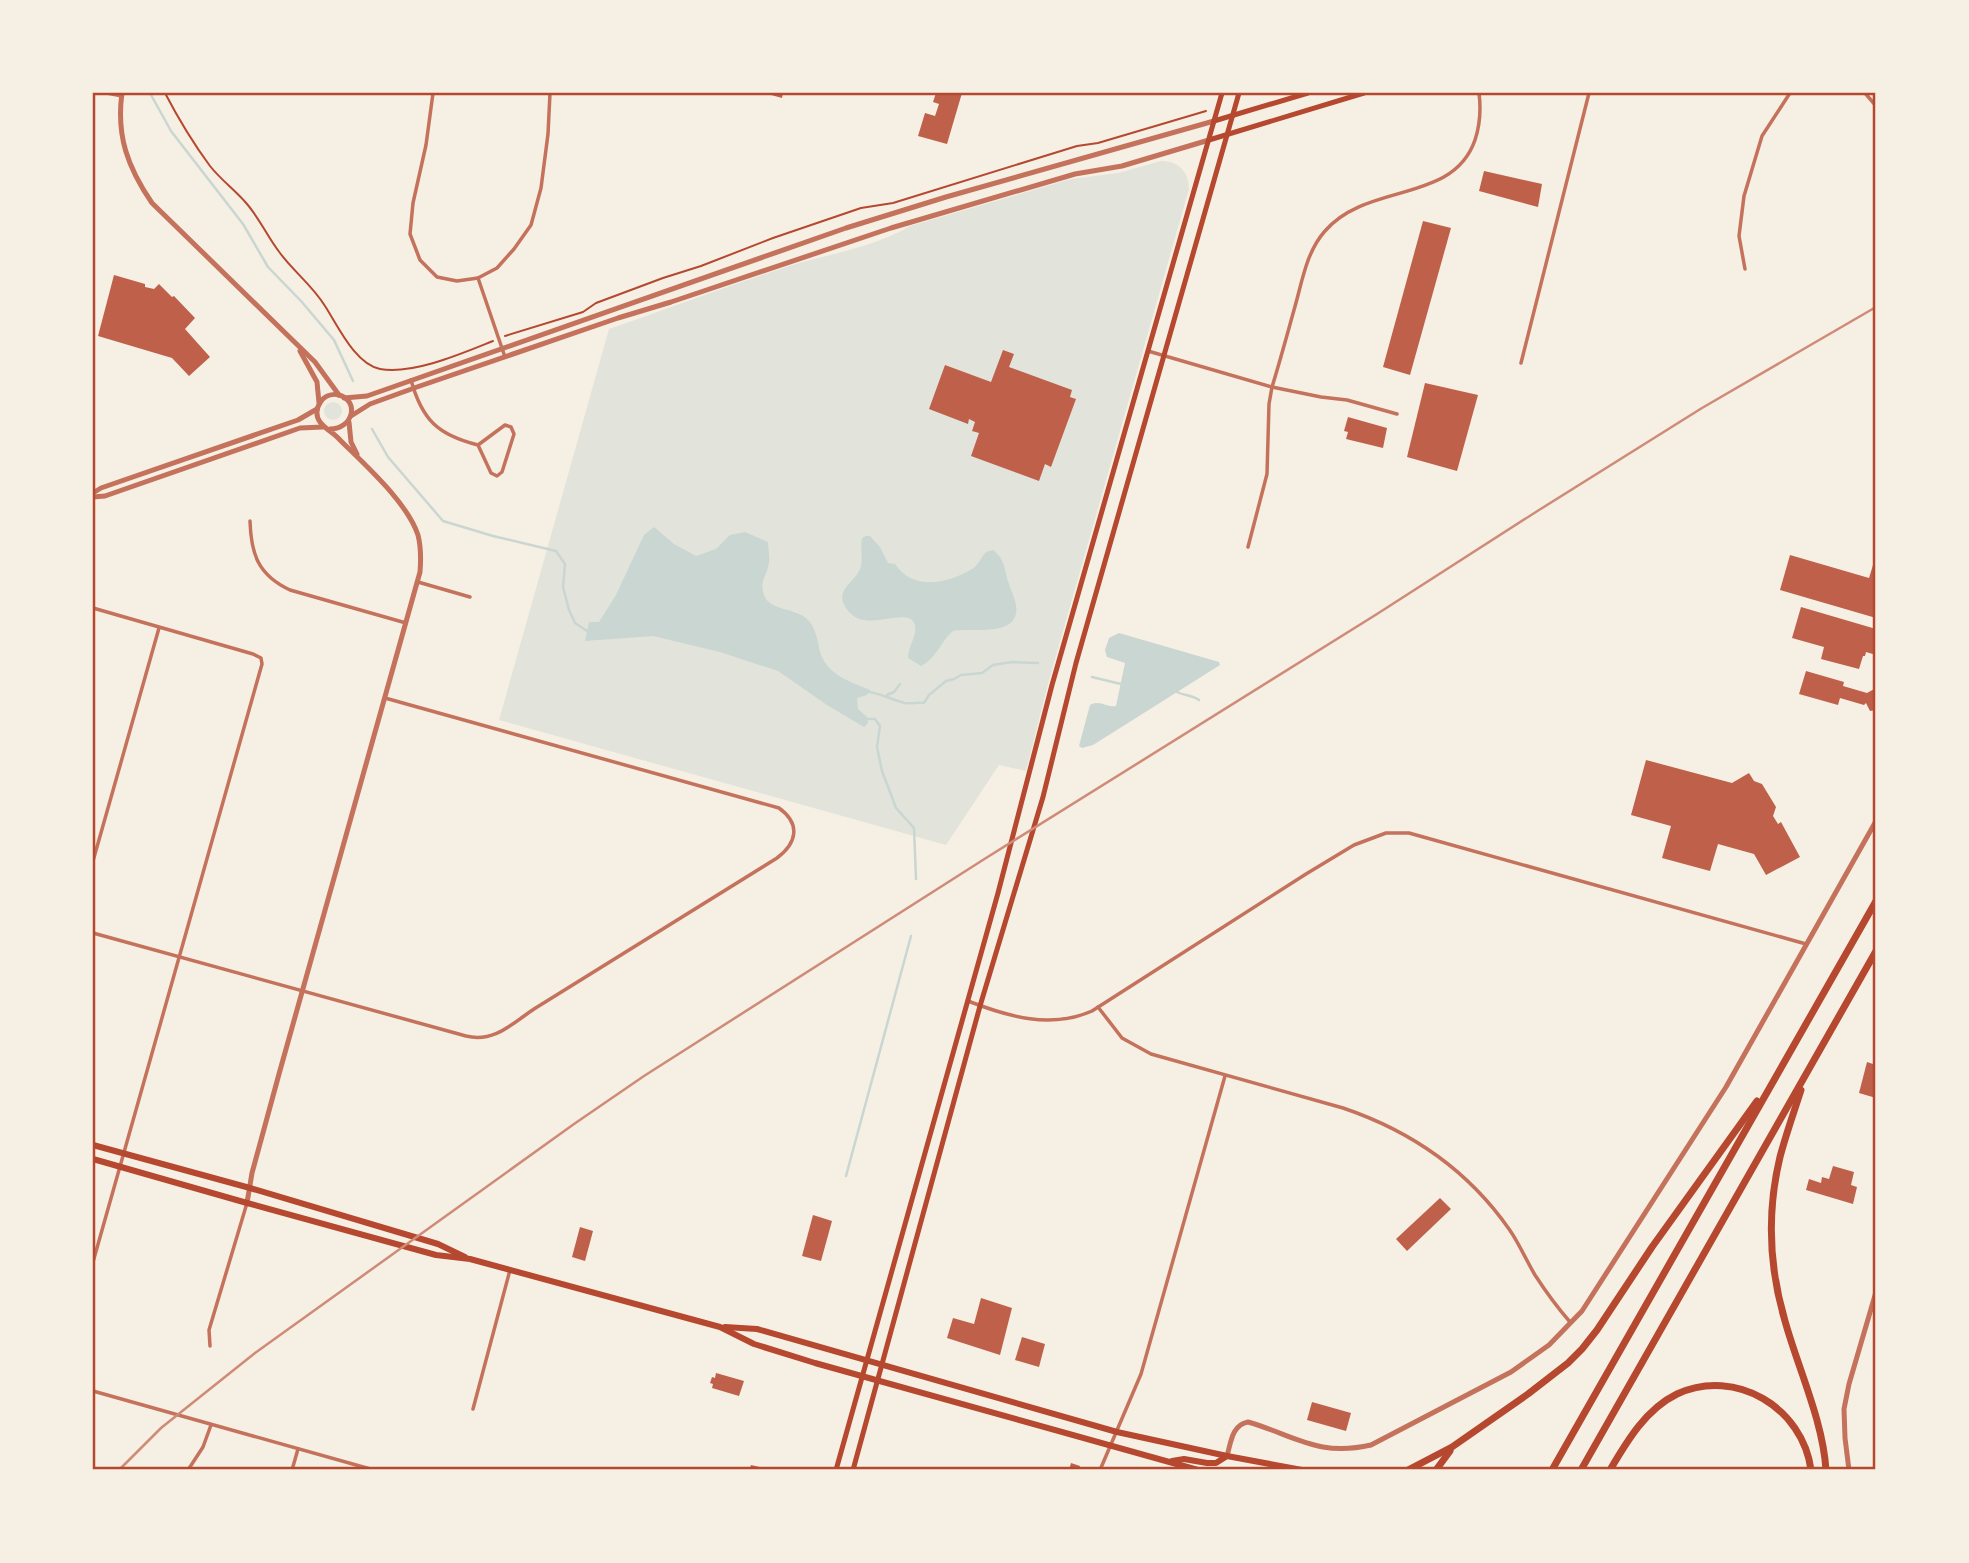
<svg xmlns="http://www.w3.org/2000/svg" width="1969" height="1563" viewBox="0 0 1969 1563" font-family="'PT Sans',sans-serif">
  <rect width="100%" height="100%" fill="#f6efe4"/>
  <g fill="#e2e4dc">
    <path d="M1161,161C1178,161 1189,171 1189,189L1048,684L1026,771L999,765L946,845L499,720L609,329C667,309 724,287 783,268C826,254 871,249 910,226L1071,179L1118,173Z"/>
    <circle cx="333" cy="411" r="9"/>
  </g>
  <g fill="#c9d6d2">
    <path d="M654,527L674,544L696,556L716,549L730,535L745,532L768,542C768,548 770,557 769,563C767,576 759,581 764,595C770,612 797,607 809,621C816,629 818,642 820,652C827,675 851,682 870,690L867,695L857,698L858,709L867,717L868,723L864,727L827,705L778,671L720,652L653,636L585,641L589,622H599L616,595L644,535Z"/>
    <path d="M866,536H870L880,547L888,563L895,564C914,592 948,583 972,569C978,566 981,557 986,552L993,550C1006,560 1004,570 1009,584C1011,591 1015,598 1016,605C1021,639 970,627 953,631C941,641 936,659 921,666L908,658C908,647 917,636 915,626C911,604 869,633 850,613C829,590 857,583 861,566C863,557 860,548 862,538Z"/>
    <path d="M1119,633L1219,662L1220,665L1093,745L1082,748L1079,746L1090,705C1100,699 1107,708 1116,706L1125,663L1107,657L1105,650L1109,638Z"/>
  </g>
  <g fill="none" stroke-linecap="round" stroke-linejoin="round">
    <g stroke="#c9d6d2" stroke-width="2.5">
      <path d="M150,93L171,131L243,224L268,267L301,301L334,340L353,381"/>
      <path d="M372,429L388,457L443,521L493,536L556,551L565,564L563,587L569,610L575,623L587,631H590"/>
      <path d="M1092,677L1121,684"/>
      <path d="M869,692C882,694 893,700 905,703C912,704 917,702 924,703L929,695L946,681L954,679L961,675L982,673L993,665L1012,662L1038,663"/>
      <path d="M1177,692C1185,696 1192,695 1199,700"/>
      <path d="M887,695L894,692L900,684"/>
      <path d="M865,719H875L880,726L877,747L882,771L896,808L914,828L916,879"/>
      <path d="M846,1176L911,936"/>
    </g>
  </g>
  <g fill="#bf614a">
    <path d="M764,93H783L782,98Z"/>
    <path d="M936,93H962L947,144L918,136L925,113L935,116L939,104L933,102Z"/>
    <path d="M1484,171L1542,184L1538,207L1479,191Z"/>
    <path d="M1423,221L1451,228L1410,375L1383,367Z"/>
    <path d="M114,275L145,284V287L154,289L159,284L172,297L174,296L195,318L185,329L210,357L189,376L172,358L98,336Z"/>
    <path d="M1003,350L1014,354L1009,367L1072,390L1070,397L1076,399L1051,467L1045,464L1039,481L971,456L979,433L972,431L975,422L969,419L968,424L929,409L945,365L991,382Z"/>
    <path d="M1425,383L1478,395L1457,471L1407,457Z"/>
    <path d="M1348,417L1387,428L1383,448L1346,439L1348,432L1344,431Z"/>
    <path d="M1790,555L1869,578L1873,565L1876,566V618L1780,590Z"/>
    <path d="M1801,607L1876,629V655L1866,652L1865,656H1863L1859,669L1821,659L1824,647L1792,638Z"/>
    <path d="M1806,671L1844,682L1843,686L1867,693L1876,688V710L1870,711L1866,703L1864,705L1840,698L1838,705L1799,694Z"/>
    <path d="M1646,760L1732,783L1749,773L1754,781L1762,784L1776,807L1773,816L1778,824L1781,822L1800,857L1766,875L1754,854L1718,844L1710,871L1662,858L1671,826L1631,815Z"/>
    <path d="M1867,1062L1876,1065V1098L1859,1093Z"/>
    <path d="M1833,1166L1854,1172L1851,1185L1857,1187L1853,1204L1806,1190L1809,1179L1821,1183L1822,1177L1829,1179Z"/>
    <path d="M1440,1198L1451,1209L1407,1251L1396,1239Z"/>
    <path d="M813,1215L832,1221L821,1261L802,1256Z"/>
    <path d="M580,1227L593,1231L585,1261L572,1257Z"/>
    <path d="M981,1298L1012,1308L1000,1355L947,1338L953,1318L974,1324Z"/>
    <path d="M1022,1337L1045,1344L1039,1367L1015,1360Z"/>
    <path d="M716,1373L744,1381L739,1396L712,1388L713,1384L710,1383L712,1377L715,1378Z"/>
    <path d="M1312,1402L1351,1413L1346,1431L1307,1420Z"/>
    <path d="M1071,1463L1080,1466L1079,1470H1069Z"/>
    <path d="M751,1465L768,1469V1470H749Z"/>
  </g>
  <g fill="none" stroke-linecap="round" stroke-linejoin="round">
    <g stroke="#b5482f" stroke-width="2">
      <path d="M165,93C178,118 193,143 210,166C221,180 235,190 247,204C260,219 268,238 280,253C294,272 313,286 325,306C338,326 355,364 380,369C413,375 463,353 493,341"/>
      <path d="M505,336L583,312L596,303L663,278L701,266L773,238L861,208L893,203L1077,146L1098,143L1206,111"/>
    </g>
    <g stroke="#c5725c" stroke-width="3.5">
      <path d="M107,93L122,96"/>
      <path d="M433,93L426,145L413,203L410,234L420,260L437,277L457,281L478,278L497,268L514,249L531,225L541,188L548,134L550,93"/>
      <path d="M1865,93L1876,106"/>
      <path d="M1745,269L1739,236L1744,196L1762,136L1790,93"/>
      <path d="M478,278L505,357"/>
      <path d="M1148,351L1272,387L1321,397L1347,400L1397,414"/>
      <path d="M1521,363L1589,93"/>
      <path d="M411,380C422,420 438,435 478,445L491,473L497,476L502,472L514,434L511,427L505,425L478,445"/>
      <path d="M250,521C251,554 258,575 290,590L406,623"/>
      <path d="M1248,547L1267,474L1269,404L1272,387C1280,361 1287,335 1294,310C1302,283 1306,252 1325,231C1367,182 1453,204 1475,140C1480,125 1481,109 1479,93"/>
      <path d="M418,582L470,597"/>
      <path d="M93,608L253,654L261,658L262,664L93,1262"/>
      <path d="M93,861L159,628"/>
      <path d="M93,933L466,1036C494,1043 513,1023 534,1009L777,858C797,843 801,824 779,808L385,698"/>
      <path d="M968,1001C1009,1017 1051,1029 1092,1011L1306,874L1354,845L1386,833H1409L1806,944"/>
      <path d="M1098,1007L1122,1038L1151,1054L1343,1108C1411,1131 1467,1169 1509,1229C1519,1243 1526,1260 1535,1275C1546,1292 1557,1307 1570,1322"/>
      <path d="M210,1346L209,1330L247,1203"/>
      <path d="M93,1391L374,1470"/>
      <path d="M473,1409L510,1270"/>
      <path d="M188,1470L203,1447L211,1425"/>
      <path d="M292,1470L298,1449"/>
      <path d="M1100,1470L1141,1374L1225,1076"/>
    </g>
    <g stroke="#c5725c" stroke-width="5">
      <path d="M122,93C116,136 128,168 152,203L315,362L339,395"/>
      <path d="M300,351L317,382L319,403"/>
      <path d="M344,398L367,396L846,228L946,197L1214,121"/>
      <path d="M351,416L370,404L417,387L618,318L671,302L891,228L1075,174L1122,166L1209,140"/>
      <path d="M349,422L351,442L357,454"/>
      <path d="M93,493L101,488L298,420L317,409"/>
      <path d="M93,497L105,496L300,428L323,427"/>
      <path d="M247,1203L252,1173L279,1074L420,572C421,560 421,547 418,535C407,502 365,465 340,440C334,433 325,429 320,422C311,410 323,391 339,395C360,401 353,429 330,429"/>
      <path d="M1227,1456C1231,1442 1232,1425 1248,1422C1296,1436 1318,1457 1371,1445L1511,1372L1549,1345L1582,1311L1726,1087L1876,821"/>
      <path d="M1849,1470L1845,1438L1844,1409L1849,1384L1876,1292"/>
    </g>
    <g stroke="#b5482f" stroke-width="5">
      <path d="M1214,121L1308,93"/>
      <path d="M1209,140L1364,93"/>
      <path d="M836,1470L998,893L1052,685L1222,93"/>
      <path d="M853,1470L980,1006L1043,797L1076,663L1239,93"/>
    </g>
    <g stroke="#b5482f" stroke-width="6">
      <path d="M93,1145L250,1188L438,1244L465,1257"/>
      <path d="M93,1159L247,1203L436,1255L470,1259L720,1327L754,1344L815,1363L1198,1470"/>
      <path d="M725,1327L757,1329L1117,1432L1227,1456L1302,1470"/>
      <path d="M1172,1461L1184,1459L1207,1463H1216L1227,1456"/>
      <path d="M1239,1470H1254"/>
    </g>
    <g stroke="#b5482f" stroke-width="7">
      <path d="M1801,1090C1794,1112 1786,1134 1780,1157C1767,1211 1769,1267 1785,1321C1798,1368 1823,1421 1826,1470"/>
      <path d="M1408,1470L1452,1447L1528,1394L1568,1363L1582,1349L1597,1330L1652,1247L1757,1101"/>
      <path d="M1436,1470L1450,1451"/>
      <path d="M1552,1470L1876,901"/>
      <path d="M1581,1470L1876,951"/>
      <path d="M1610,1470C1627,1441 1646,1409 1677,1394C1736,1367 1803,1408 1811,1470"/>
    </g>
    <path stroke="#cf8b77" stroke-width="2.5" d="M119,1470L161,1428L255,1353L574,1124L644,1076L986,858L1377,614L1539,510L1702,408L1876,307"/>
  </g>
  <rect width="1969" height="1563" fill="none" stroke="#f6efe4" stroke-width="189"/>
  <rect x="94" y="94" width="1780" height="1374" fill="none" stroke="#b5482f" stroke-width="2.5"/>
</svg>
